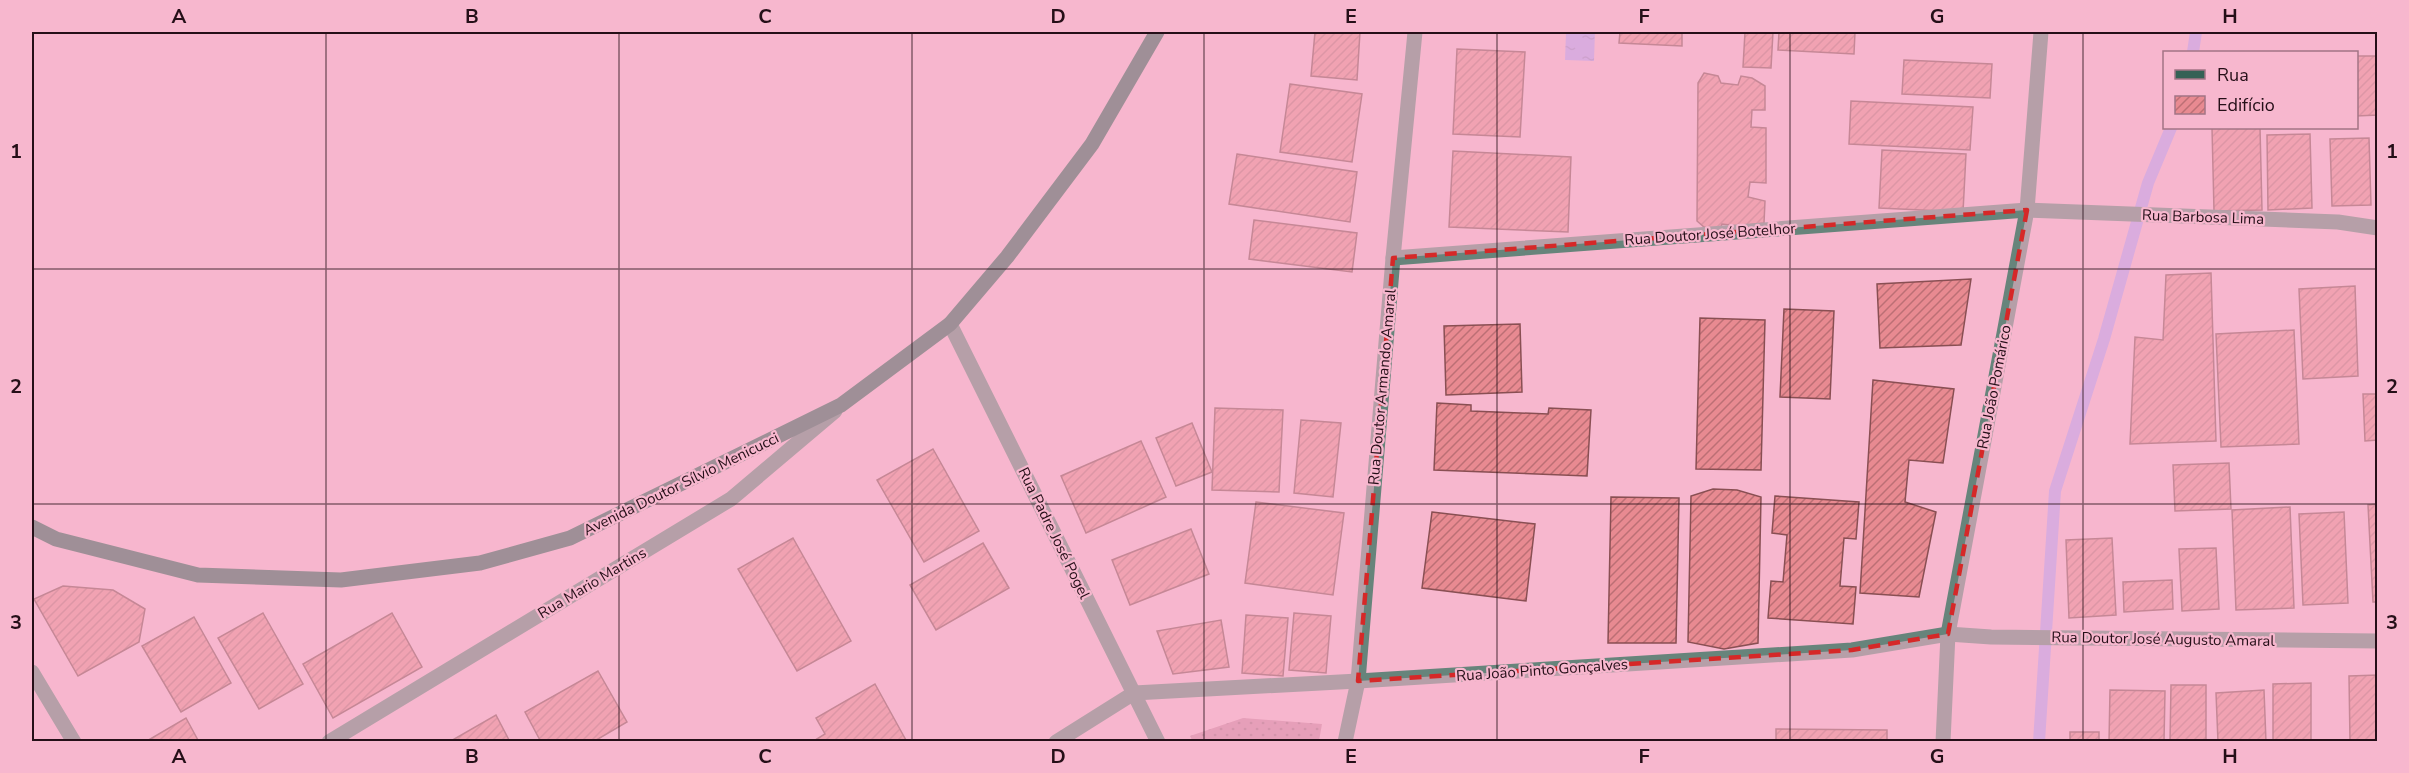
<svg xmlns="http://www.w3.org/2000/svg" width="2409" height="773" viewBox="0 0 2409 773" font-family="'Nunito Sans',sans-serif">
  <defs>
    <pattern id="grass-dots" width="8" height="8" patternUnits="userSpaceOnUse" patternTransform="scale(1.5)"><rect width="8" height="8" fill="#d084a1"/><path d="M2 2h.1M6 6h.1" fill="none" stroke="#a96a82" stroke-width="1.8" stroke-linecap="round"/></pattern>
    <pattern id="water-ripples" width="26" height="14" patternUnits="userSpaceOnUse" patternTransform="scale(1.5)"><rect width="26" height="14" fill="#b6a1f1"/><path d="M2 4q2-2 4 0t4 0M15 11q2-2 4 0t4 0" fill="none" stroke="#9c89ce"/></pattern>
    <pattern id="building-hatch" width="6" height="6" patternUnits="userSpaceOnUse" patternTransform="scale(1.5)"><rect width="6" height="6" fill="#e88a91"/><path d="M-1 1l2-2M0 6l6-6M5 7l2-2" fill="none" stroke="#bc6f75"/></pattern>
  </defs>
  <rect width="100%" height="100%" fill="#f7b7ce"/>
  <path fill="url(#grass-dots)" d="M1243,718L1322,724L1319,741L1193,742L1190,736Z"/>
  <path fill="url(#water-ripples)" d="M1566,32H1595L1594,61L1565,60Z"/>
  <g fill="none" stroke-linecap="round" stroke-linejoin="round">
    <g stroke="#b6a1f1" stroke-width="12">
      <path d="M2193,52L2196,32"/>
      <path d="M2039,742L2055,491L2104,339L2148,183L2171,128"/>
    </g>
  </g>
  <g fill="url(#building-hatch)" stroke="#894f53" stroke-width="1.5">
    <path d="M1315,32H1360L1357,80L1311,76Z"/>
    <path d="M1620,32H1682V46L1619,43Z"/>
    <path d="M1745,32H1773L1771,68L1743,67Z"/>
    <path d="M1779,32H1855L1854,54L1778,50Z"/>
    <path d="M1457,49L1525,52L1520,137L1453,134Z"/>
    <path d="M2356,56H2378V115L2356,116Z"/>
    <path d="M1904,60L1992,64L1990,98L1902,94Z"/>
    <path d="M1704,73L1718,76L1721,83L1738,85L1741,76L1752,78L1765,86V110H1752L1751,127L1766,128V183L1750,182L1748,197L1765,201L1764,223L1739,226L1722,224L1719,232L1704,227L1697,221L1698,83Z"/>
    <path d="M1290,84L1362,94L1352,162L1280,152Z"/>
    <path d="M1851,101L1973,107L1970,150L1849,144Z"/>
    <path d="M2212,128H2260L2262,210L2214,211Z"/>
    <path d="M2310,134L2312,208L2268,210L2267,135Z"/>
    <path d="M2369,138L2371,205L2332,206L2330,139Z"/>
    <path d="M1882,150L1966,154L1963,212L1879,208Z"/>
    <path d="M1453,151L1571,157L1568,232L1449,227Z"/>
    <path d="M1237,154L1357,172L1350,222L1229,204Z"/>
    <path d="M1254,220L1357,233L1352,272L1249,259Z"/>
    <path d="M2211,273L2216,441L2130,444L2135,337L2163,340L2166,275Z"/>
    <path d="M1971,279L1961,345L1880,348L1877,284Z"/>
    <path d="M2355,286L2358,376L2303,379L2299,289Z"/>
    <path d="M1784,309L1834,311L1830,399L1780,397Z"/>
    <path d="M1700,318L1765,320L1761,470L1696,469Z"/>
    <path d="M1520,324L1522,392L1446,395L1444,326Z"/>
    <path d="M2294,330L2299,444L2221,447L2216,334Z"/>
    <path d="M1873,380L1954,389L1943,463L1909,460L1905,502L1936,512L1919,597L1860,593Z"/>
    <path d="M2363,394H2378V440L2365,441Z"/>
    <path d="M1437,403L1471,405V411L1548,414L1549,408L1591,410L1587,476L1434,470Z"/>
    <path d="M1215,408L1283,410L1279,492L1212,490Z"/>
    <path d="M1301,420L1341,423L1333,497L1294,493Z"/>
    <path d="M1192,423L1212,472L1176,486L1156,438Z"/>
    <path d="M1141,441L1166,497L1086,533L1061,476Z"/>
    <path d="M933,449L979,531L924,562L877,480Z"/>
    <path d="M2229,463L2231,509L2175,511L2173,465Z"/>
    <path d="M1713,489L1737,490L1761,497L1758,643L1724,649L1688,642L1691,496Z"/>
    <path d="M1775,496L1859,502L1856,539L1844,538L1840,586L1856,587L1853,624L1768,618L1771,581L1783,582L1787,535L1772,533Z"/>
    <path d="M1611,497L1679,498L1676,643H1608Z"/>
    <path d="M1256,502L1344,513L1333,595L1245,583Z"/>
    <path d="M2378,504V602H2373L2368,505Z"/>
    <path d="M2290,507L2294,608L2236,610L2232,510Z"/>
    <path d="M1432,512L1535,524L1526,601L1422,588Z"/>
    <path d="M2344,512L2348,603L2303,605L2299,514Z"/>
    <path d="M1191,529L1209,574L1130,605L1112,560Z"/>
    <path d="M793,538L851,641L797,671L738,569Z"/>
    <path d="M2112,538L2116,615L2069,618L2066,540Z"/>
    <path d="M983,543L1009,588L936,630L910,585Z"/>
    <path d="M2216,548L2219,609L2182,611L2179,549Z"/>
    <path d="M2172,580L2173,609L2124,612L2123,582Z"/>
    <path d="M63,586L113,590L145,609L139,642L78,676L34,599Z"/>
    <path d="M263,613L303,684L259,709L218,638Z"/>
    <path d="M392,613L422,667L333,718L303,664Z"/>
    <path d="M1294,613L1331,616L1326,673L1289,670Z"/>
    <path d="M1246,615L1288,618L1283,676L1242,673Z"/>
    <path d="M194,617L231,683L181,712L142,646Z"/>
    <path d="M1221,620L1229,667L1173,674L1157,631Z"/>
    <path d="M598,671L627,722L593,742H541L525,712Z"/>
    <path d="M2378,675V742H2350L2349,676Z"/>
    <path d="M2311,683V742H2273V684Z"/>
    <path d="M875,684L907,742H812L825,734L816,718Z"/>
    <path d="M2171,685H2206V742H2170Z"/>
    <path d="M2110,690L2165,691L2164,742H2109Z"/>
    <path d="M2264,690L2266,742H2218L2216,693Z"/>
    <path d="M496,715L510,742H449Z"/>
    <path d="M186,718L199,742H145Z"/>
    <path d="M1776,729L1887,730V742H1776Z"/>
    <rect x="2070" y="732" width="29" height="10"/>
  </g>
  <g fill="none" stroke-linecap="round" stroke-linejoin="round">
    <g stroke="#67847b" stroke-width="15">
      <path d="M1393,258L2027,210L2338,222L2378,228"/>
      <path d="M950,324L1158,742"/>
      <path d="M32,672L74,742"/>
      <path d="M329,742L731,499L835,411"/>
      <path d="M1056,742L1134,693L1358,681L1852,650L1948,634L1991,637L2378,641"/>
      <path d="M1345,742L1358,681L1393,258L1415,32"/>
      <path d="M1943,742L1948,634L2027,210L2041,32"/>
    </g>
    <path stroke="#346155" stroke-width="15" d="M32,527L56,539L198,575L341,580L480,563L570,538L841,405L950,324L1007,257L1092,144L1157,32"/>
  </g>
  <path d="M0 0H2409V773H0ZM2027,210L1948,634L1852,650L1358,681L1393,258Z" fill="#f7b7ce" fill-opacity=".55" fill-rule="evenodd"/>
  <path fill="none" stroke="#d62828" stroke-width="4.5" stroke-dasharray="12 8" stroke-linejoin="round" d="M2027,210L1948,634L1852,650L1358,681L1393,258Z"/>
  <path fill="none" stroke="#250f18" stroke-width="1.5" stroke-opacity="0.55" d="M326,32V742M619,32V742M912,32V742M1204,32V742M1497,32V742M1790,32V742M2083,32V742M32,269H2378M32,504H2378"/>
  <g text-anchor="middle" stroke-width="4.5" stroke-linejoin="round" paint-order="stroke">
    <g font-size="15" fill="#250f18" stroke="#f7b7ce">
      <text transform="translate(2203 217) rotate(2)" y="5">Rua Barbosa Lima</text>
      <text transform="translate(1710 234) rotate(-4)" y="5">Rua Doutor José Botelhor</text>
      <text transform="translate(1382 387) rotate(-85)" y="5">Rua Doutor Armando Amaral</text>
      <text transform="translate(1994 387) rotate(-79)" y="5">Rua João Pomárico</text>
      <text transform="translate(681 484) rotate(-26)" y="5">Avenida Doutor Sílvio Menicucci</text>
      <text transform="translate(1054 533) rotate(64)" y="5">Rua Padre José Pogel</text>
      <text transform="translate(592 583) rotate(-31)" y="5">Rua Mario Martins</text>
      <text transform="translate(2163 639) rotate(1)" y="5">Rua Doutor José Augusto Amaral</text>
      <text transform="translate(1542 670) rotate(-4)" y="5">Rua João Pinto Gonçalves</text>
    </g>
  </g>
  <rect width="2409" height="773" fill="none" stroke="#f7b7ce" stroke-width="66"/>
  <rect x="2163" y="51" width="195" height="78" fill="#f7b7ce" stroke="#a37485" stroke-width="1.5"/>
  <rect x="2175" y="70" width="30" height="9" fill="#346155" stroke="#a37485" stroke-width="1.5"/>
  <text x="2217" y="81" font-size="18" fill="#250f18">Rua</text>
  <rect x="2175" y="96" width="30" height="18" fill="url(#building-hatch)" stroke="#a37485" stroke-width="1.5"/>
  <text x="2217" y="111" font-size="18" fill="#250f18">Edifício</text>
  <rect x="33" y="33" width="2343" height="707" fill="none" stroke="#250f18" stroke-width="2"/>
  <g font-size="20" text-anchor="middle" font-weight="bold" fill="#250f18">
    <text x="179" y="23">A</text>
    <text x="472" y="23">B</text>
    <text x="765" y="23">C</text>
    <text x="1058" y="23">D</text>
    <text x="1351" y="23">E</text>
    <text x="1644" y="23">F</text>
    <text x="1937" y="23">G</text>
    <text x="2230" y="23">H</text>
    <text x="16" y="158">1</text>
    <text x="2392" y="158">1</text>
    <text x="16" y="393">2</text>
    <text x="2392" y="393">2</text>
    <text x="16" y="629">3</text>
    <text x="2392" y="629">3</text>
    <text x="179" y="763">A</text>
    <text x="472" y="763">B</text>
    <text x="765" y="763">C</text>
    <text x="1058" y="763">D</text>
    <text x="1351" y="763">E</text>
    <text x="1644" y="763">F</text>
    <text x="1937" y="763">G</text>
    <text x="2230" y="763">H</text>
  </g>
</svg>
